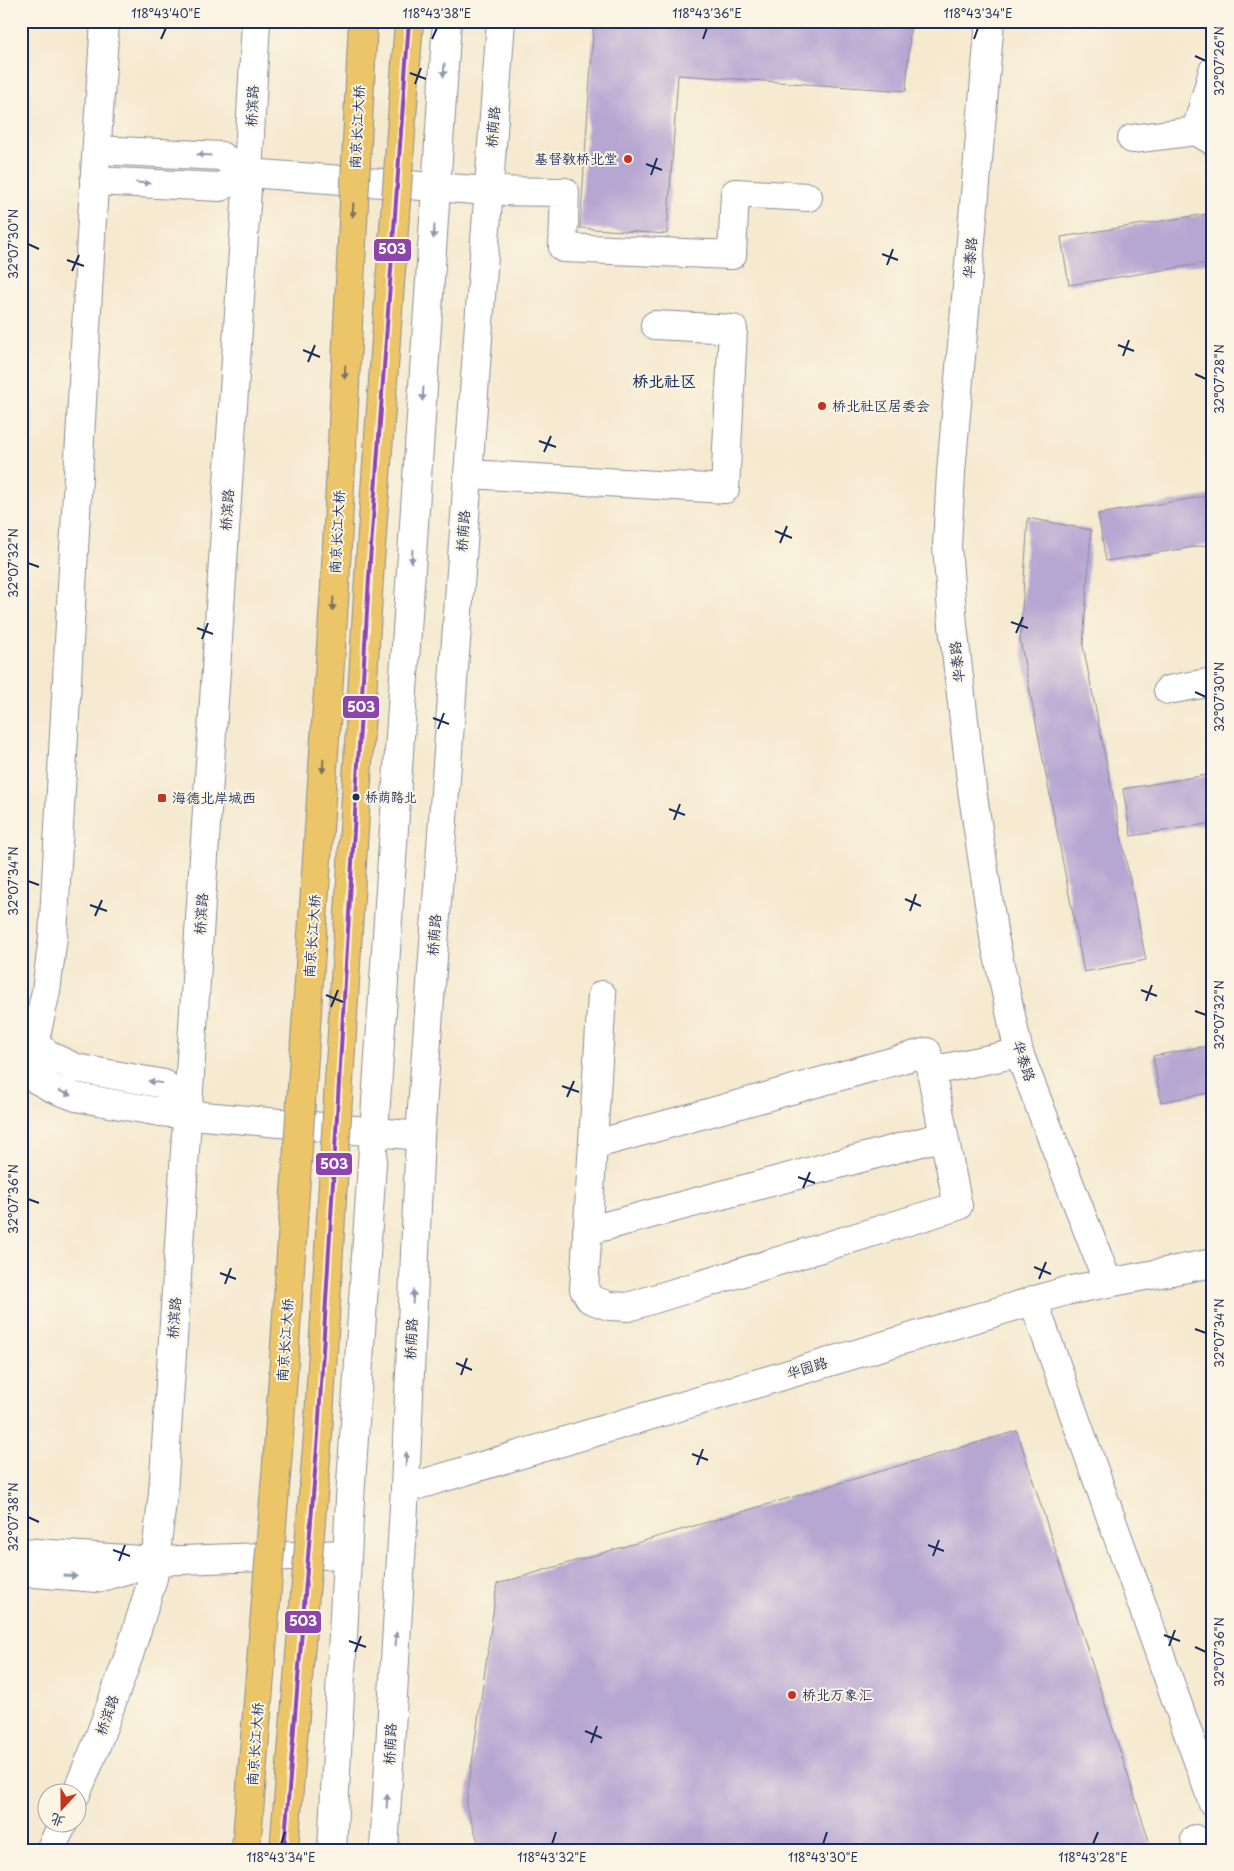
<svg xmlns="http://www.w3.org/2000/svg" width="1234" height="1871" viewBox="0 0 1234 1871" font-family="'Playpen Sans','LXGW WenKai TC',sans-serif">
  <rect width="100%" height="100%" fill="#fcf5e5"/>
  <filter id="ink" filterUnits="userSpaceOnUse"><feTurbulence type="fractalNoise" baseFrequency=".02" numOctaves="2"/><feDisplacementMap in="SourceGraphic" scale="10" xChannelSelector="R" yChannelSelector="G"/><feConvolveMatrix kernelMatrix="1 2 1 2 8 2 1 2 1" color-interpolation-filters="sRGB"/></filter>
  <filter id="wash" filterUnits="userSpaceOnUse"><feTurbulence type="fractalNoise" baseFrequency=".0096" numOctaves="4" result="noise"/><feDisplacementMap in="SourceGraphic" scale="20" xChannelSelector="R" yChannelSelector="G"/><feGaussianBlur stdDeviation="1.12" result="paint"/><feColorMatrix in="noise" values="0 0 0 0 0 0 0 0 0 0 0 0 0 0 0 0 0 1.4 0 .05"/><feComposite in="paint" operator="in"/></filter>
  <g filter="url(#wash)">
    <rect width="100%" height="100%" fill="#f5e9cf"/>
    <g id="blocks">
      <g fill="#b6a6d2">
        <path d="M594,21H911L906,91L678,75L667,234L580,228Z"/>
        <path d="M1213,213V262L1069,285L1061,237Z"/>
        <path d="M1213,495V544L1106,561L1098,514Z"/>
        <path d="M1028,518L1091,530L1083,646L1146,960L1084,972L1020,640Z"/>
        <path d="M1213,774V823L1131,836L1123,789Z"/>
        <path d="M1213,1045V1092L1161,1102L1153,1056Z"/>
        <path d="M1017,1431L1152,1850H481L466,1806L497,1584Z"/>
      </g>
    </g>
  </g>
  <g filter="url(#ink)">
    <use href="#blocks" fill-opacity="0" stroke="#888c96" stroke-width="1"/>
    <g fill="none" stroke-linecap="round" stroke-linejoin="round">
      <defs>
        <g id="minor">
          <path d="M990,21L951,472L947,546L953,626L972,789L994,937L1019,1053L1108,1283"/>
          <path d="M1213,71L1196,131L1213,141"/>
          <path d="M1132,139L1196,131"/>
          <path d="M97,150L221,156L248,173L488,191L565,192L563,248L732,255L735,193L808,197"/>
          <path d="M94,181L220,187L248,173"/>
          <path d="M468,474L725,489L733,329L655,325"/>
          <path d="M1168,690L1213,682"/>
          <path d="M602,995L584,1289L590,1299L609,1306L628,1307L958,1206L931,1071L1019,1053"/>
          <path d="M21,1036L54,1058L76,1068L164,1084L188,1115"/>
          <path d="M21,1071L52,1088L76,1097L160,1112L420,1136"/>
          <path d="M23,1072L34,1045L46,991L53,937L92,218L105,21"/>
          <path d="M593,1145L927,1052L931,1071"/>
          <path d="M587,1231L944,1136"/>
          <path d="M1033,1300L1213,1803"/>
          <path d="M405,1489L1066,1291L1213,1263"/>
          <path d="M21,1552L155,1561L347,1554"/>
          <path d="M21,1572L98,1578L139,1566"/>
          <path d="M76,1794L96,1746L129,1655L153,1578L163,1493L248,173L256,21"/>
          <path d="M1195,1839L1198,1850"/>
          <path d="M50,1850L63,1824"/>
          <path d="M332,1850L350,1499L447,21"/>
          <path d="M384,1850L405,1489L420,1136L501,21"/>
        </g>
      </defs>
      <use href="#minor" stroke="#888c96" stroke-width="30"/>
      <use href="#minor" stroke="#fff" stroke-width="28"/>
      <defs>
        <g id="highway-bridge">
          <path d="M246,1850L278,1451L335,586L363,21"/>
          <path d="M284,1850L318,1435L370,561L409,21"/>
        </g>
      </defs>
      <use href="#highway-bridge" stroke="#888c96" stroke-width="30" stroke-linecap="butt"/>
      <use href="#highway-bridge" stroke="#ecc569" stroke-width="28"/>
      <defs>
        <path id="bus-1" d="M284,1850L318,1435L370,561L409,21"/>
      </defs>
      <use href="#bus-1" stroke="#fcf5e5" stroke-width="8"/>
      <use href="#bus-1" stroke="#8e44ad" stroke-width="4"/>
    </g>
    <defs><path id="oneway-solid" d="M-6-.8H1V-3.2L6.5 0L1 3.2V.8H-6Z" transform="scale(1.25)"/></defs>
    <g fill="#8d97ae">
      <use href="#oneway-solid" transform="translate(444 70) rotate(94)"/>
      <use href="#oneway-solid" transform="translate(204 155) rotate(-177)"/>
      <use href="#oneway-solid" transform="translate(143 183) rotate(3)"/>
      <use href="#oneway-solid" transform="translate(434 232) rotate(94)"/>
      <use href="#oneway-solid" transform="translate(423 394) rotate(94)"/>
      <use href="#oneway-solid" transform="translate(412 556) rotate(94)"/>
      <use href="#oneway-solid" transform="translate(155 1082) rotate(-171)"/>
      <use href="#oneway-solid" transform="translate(65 1093) rotate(21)"/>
      <use href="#oneway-solid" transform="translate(413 1297) rotate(-87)"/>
      <use href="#oneway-solid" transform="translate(406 1459) rotate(-87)"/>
      <use href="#oneway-solid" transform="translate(70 1576) rotate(4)"/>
      <use href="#oneway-solid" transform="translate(396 1639) rotate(-87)"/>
      <use href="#oneway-solid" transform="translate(387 1801) rotate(-87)"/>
    </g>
    <g fill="#797263">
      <use href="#oneway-solid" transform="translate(353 210) rotate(93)"/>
      <use href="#oneway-solid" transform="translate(345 372) rotate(93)"/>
      <use href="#oneway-solid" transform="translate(333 604) rotate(94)"/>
      <use href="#oneway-solid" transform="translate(323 766) rotate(94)"/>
    </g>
  </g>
  <path fill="none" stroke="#1b2f5e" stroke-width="2" d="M161,39L166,28M432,39L437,28M703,39L707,28M974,39L978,28M1195,56L1206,61M410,73L426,79M415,84L421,68M646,164L662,170M651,175L657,158M28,244L39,249M882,254L898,260M67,260L84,266M887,265L893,249M72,271L79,255M1118,345L1134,351M303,350L320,357M1123,356L1129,340M308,362L315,345M1195,374L1206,379M539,441L556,447M544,452L551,436M775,531L792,538M780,543L787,526M28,563L39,567M1011,622L1028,628M197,628L213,634M1016,633L1023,617M202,639L208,623M1195,692L1206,697M433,718L449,724M438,729L444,713M669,809L685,815M674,820L680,804M28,881L39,885M905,899L921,906M90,905L107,911M910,911L916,894M95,916L102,900M1141,990L1157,996M326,995L343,1002M1146,1001L1152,985M331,1007L338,990M1195,1011L1206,1015M562,1086L579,1092M567,1097L574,1081M798,1177L815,1183M803,1188L810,1172M28,1199L39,1203M1034,1267L1051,1274M220,1273L236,1279M1039,1279L1046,1262M225,1284L231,1268M1195,1329L1206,1333M456,1363L472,1370M461,1375L467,1358M692,1454L708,1460M697,1465L703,1449M28,1517L39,1522M928,1545L944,1551M113,1550L130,1556M933,1556L939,1540M119,1561L125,1545M1164,1635L1180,1641M349,1641L366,1647M1169,1646L1175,1630M1195,1647L1206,1652M355,1652L361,1636M585,1731L602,1738M591,1743L597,1726M281,1844L285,1832M552,1844L556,1832M823,1844L827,1832M1093,1844L1098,1832"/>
  <g fill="#c8321e" stroke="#fcf5e5" stroke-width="2">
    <circle cx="628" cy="159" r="5"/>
    <circle cx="822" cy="406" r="5"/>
    <rect x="157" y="793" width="10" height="10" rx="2.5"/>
    <circle cx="792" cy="1695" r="5"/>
  </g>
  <circle fill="#1b2f5e" stroke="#fcf5e5" stroke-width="2" cx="356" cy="797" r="4.5"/>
  <g text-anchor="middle" stroke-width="4" stroke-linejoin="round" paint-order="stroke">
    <g font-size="13" fill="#1b2f5e" stroke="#fcf5e5" text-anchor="start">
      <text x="365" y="802">桥荫路北</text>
    </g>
    <g font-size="14" fill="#1b2f5e" stroke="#fcf5e5">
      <text transform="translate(252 106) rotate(-87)" y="5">桥滨路</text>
      <text transform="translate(357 127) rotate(-87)" y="5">南京长江大桥</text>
      <text transform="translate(493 127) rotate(-85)" y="5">桥荫路</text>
      <text transform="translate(970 258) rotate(-85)" y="5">华泰路</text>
      <text transform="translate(227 510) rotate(-86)" y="5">桥滨路</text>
      <text transform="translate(463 531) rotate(-86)" y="5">桥荫路</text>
      <text transform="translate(337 532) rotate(-87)" y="5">南京长江大桥</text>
      <text transform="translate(957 662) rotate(-96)" y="5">华泰路</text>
      <text transform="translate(201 914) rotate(-86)" y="5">桥滨路</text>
      <text transform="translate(434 935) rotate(-86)" y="5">桥荫路</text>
      <text transform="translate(312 936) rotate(-86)" y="5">南京长江大桥</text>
      <text transform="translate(1024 1061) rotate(72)" y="5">华泰路</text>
      <text transform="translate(174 1318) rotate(-86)" y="5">桥滨路</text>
      <text transform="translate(411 1339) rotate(-87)" y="5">桥荫路</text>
      <text transform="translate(285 1340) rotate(-86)" y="5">南京长江大桥</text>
      <text transform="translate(807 1368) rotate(-17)" y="5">华园路</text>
      <text transform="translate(107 1715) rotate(-70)" y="5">桥滨路</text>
      <text transform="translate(255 1744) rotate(-86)" y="5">南京长江大桥</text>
      <text transform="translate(390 1744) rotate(-87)" y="5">桥荫路</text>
    </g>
    <g font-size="14" fill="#1b2f5e" stroke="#fcf5e5" text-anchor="start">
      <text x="618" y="164" text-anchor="end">基督教桥北堂</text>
      <text x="832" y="411">桥北社区居委会</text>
      <text x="172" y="803">海德北岸城西</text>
      <text x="802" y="1700">桥北万象汇</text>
    </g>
    <g font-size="16" font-weight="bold" fill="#1b2f5e" stroke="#fcf5e5">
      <text x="664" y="387">桥北社区</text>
    </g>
  </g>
  <g stroke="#fcf5e5" stroke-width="2">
    <rect x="373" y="238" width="39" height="24" rx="5" fill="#8e44ad"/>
    <rect x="342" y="695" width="38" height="24" rx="5" fill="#8e44ad"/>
    <rect x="315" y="1152" width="38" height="24" rx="5" fill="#8e44ad"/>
    <rect x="284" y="1610" width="38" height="24" rx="5" fill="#8e44ad"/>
  </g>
  <g font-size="14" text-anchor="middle" font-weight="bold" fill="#fff">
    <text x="392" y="254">503</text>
    <text x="361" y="712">503</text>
    <text x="334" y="1169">503</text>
    <text x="303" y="1626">503</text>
  </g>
  <rect width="1234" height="1871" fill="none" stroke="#fcf5e5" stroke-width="55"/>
  <g transform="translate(62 1808) rotate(201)"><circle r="24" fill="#fcf5e5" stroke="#a2a6af"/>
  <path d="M0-4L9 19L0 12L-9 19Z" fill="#c8321e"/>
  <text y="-8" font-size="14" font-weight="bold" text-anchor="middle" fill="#1b2f5e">北</text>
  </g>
  <rect x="28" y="28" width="1178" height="1816" fill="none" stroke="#1b2f5e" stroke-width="2"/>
  <g font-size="12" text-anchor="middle" fill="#1b2f5e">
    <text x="166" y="18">118°43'40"E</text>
    <text x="437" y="18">118°43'38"E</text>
    <text x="707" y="18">118°43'36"E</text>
    <text x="978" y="18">118°43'34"E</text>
    <text transform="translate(1220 61) rotate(-90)" y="4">32°07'26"N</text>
    <text transform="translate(14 244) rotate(-90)" y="4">32°07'30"N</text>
    <text transform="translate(1220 379) rotate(-90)" y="4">32°07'28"N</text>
    <text transform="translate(14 563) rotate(-90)" y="4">32°07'32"N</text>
    <text transform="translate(1220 697) rotate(-90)" y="4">32°07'30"N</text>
    <text transform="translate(14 881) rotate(-90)" y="4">32°07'34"N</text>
    <text transform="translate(1220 1015) rotate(-90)" y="4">32°07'32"N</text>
    <text transform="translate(14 1199) rotate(-90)" y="4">32°07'36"N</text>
    <text transform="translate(1220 1333) rotate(-90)" y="4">32°07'34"N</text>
    <text transform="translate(14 1517) rotate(-90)" y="4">32°07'38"N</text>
    <text transform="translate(1220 1652) rotate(-90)" y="4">32°07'36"N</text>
    <text x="281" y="1862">118°43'34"E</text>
    <text x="552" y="1862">118°43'32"E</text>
    <text x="823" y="1862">118°43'30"E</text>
    <text x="1093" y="1862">118°43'28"E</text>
  </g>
</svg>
